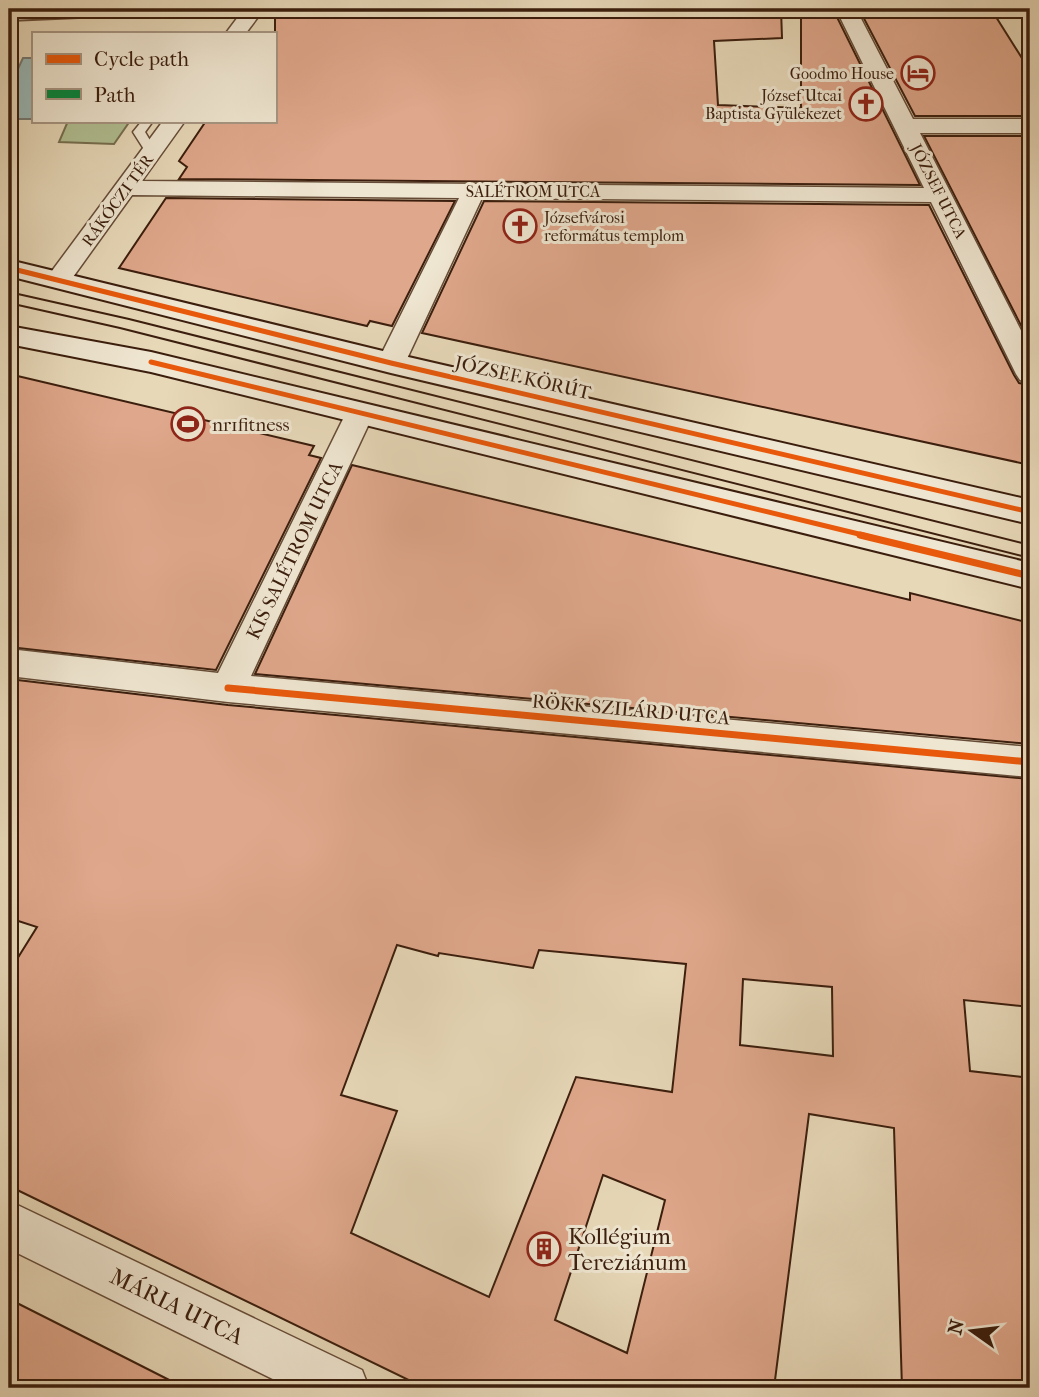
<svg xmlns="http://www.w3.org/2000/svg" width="1039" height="1397" viewBox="0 0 1039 1397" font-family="'IM FELL French Canon',serif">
  <rect width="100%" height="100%" fill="#e7d8b8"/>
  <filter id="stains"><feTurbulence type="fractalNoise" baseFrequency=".00286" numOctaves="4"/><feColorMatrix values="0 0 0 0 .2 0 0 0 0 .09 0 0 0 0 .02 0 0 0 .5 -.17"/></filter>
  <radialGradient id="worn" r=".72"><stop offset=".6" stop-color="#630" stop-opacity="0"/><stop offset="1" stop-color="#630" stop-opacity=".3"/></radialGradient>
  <path fill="#b1c093" stroke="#766f50" stroke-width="2" d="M68,121H130L114,144L59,142Z"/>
  <path fill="#99b8b7" stroke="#737a73" stroke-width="2" d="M23,58H33V119H9V88Z"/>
  <g fill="#dfa78b" stroke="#3b1e0d" stroke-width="2" fill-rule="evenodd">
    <path d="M781,9L782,38L714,41L718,105L801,108V9H833L920,185L179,179L187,167L179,161L206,121H275V10Z"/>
    <path d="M859,9H991L1030,71V116H915Z"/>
    <path d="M924,136H1030V343Z"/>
    <path d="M166,198L455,201L392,326L370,321L367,326L119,268Z"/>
    <path d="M484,201L929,205L1014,375L1019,383L1030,385V465L422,333Z"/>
    <path d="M9,374L314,446L309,455L321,458L216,670L9,647Z"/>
    <path d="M352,465L910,600V593L1030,623V744L255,674Z"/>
    <path d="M9,679L228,705L1030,779V1007L964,1000L970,1071L1030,1078V1388H902L894,1128L809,1114L774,1388H425L9,1186V972L37,927L9,918ZM397,945L438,956L439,953L533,968L539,950L686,964L672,1092L576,1077L489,1297L351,1233L397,1111L341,1095ZM743,979L832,987L833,1056L740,1045ZM603,1175L665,1200L627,1353L555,1320Z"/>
    <path d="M9,1299L112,1351L185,1388H9Z"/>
  </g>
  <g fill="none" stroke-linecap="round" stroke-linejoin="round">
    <defs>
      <path id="service" d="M142,121H153L145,132L157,152L155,154H147L133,132Z"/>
      <path id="pedestrian" d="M74,9H179L172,13L9,20V12Z"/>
      <g id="minor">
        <path d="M244,9H264L246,33H226Z"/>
        <path d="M836,9H856L913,119H1030V133H920L1030,348V383L1020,380L1016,374L931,202L482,198L405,363L401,369L391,372L381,369L377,363L459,198L132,195L68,284L59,287L50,284L46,279L163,121H185L142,181L924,188Z"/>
        <path d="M360,404L370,406L374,413L251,676L1030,747V777L228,702L9,676V649L218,673L346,413L350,406Z"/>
        <path d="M9,1201L362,1370L369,1388H291L9,1249Z"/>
      </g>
      <g id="secondary">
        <path d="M9,260L391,353L1030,500V524L391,373L9,276Z"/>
        <path d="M9,326L151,352L1030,563V589L151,372L9,344Z"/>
      </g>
    </defs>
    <use href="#service" stroke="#664c38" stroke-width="3"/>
    <use href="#pedestrian" stroke="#664c38" stroke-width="4"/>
    <use href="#minor" stroke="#664c38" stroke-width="3"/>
    <use href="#secondary" stroke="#3b1e0d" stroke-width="4"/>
    <use href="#service" fill="#efe6d1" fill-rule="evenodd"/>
    <use href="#pedestrian" fill="#efe6d1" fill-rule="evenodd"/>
    <use href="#minor" fill="#efe6d1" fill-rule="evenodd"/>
    <use href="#secondary" fill="#efe6d1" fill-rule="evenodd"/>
    <g stroke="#3b1e0d" stroke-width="2">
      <path d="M9,292L129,319L1030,545"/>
      <path d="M9,303L120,328L1030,558"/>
    </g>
    <path stroke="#00873e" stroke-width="3.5" stroke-dasharray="7 3.5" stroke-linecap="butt" d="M9,16L172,9"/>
    <defs>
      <g id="cycleway-far1">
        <path d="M9,268L391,363L1030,512"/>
        <path d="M151,362L867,536"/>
      </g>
      <g id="cycleway">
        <path d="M860,535L1030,576"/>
        <path d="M228,688L1030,762"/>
      </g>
    </defs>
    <use href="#cycleway-far1" stroke="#efe6d1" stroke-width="9"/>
    <use href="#cycleway" stroke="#efe6d1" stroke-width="11"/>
    <use href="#cycleway-far1" stroke="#e8590c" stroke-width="5"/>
    <use href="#cycleway" stroke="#e8590c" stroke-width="7"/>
  </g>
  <defs>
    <symbol id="hotel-ring" viewBox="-11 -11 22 22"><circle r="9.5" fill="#efe6d1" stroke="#8f2418" stroke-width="1.5"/><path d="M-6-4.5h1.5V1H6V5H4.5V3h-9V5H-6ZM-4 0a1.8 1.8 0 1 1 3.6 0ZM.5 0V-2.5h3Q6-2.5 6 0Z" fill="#8f2418"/></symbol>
    <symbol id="church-ring" viewBox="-11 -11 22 22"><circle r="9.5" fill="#efe6d1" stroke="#8f2418" stroke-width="1.5"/><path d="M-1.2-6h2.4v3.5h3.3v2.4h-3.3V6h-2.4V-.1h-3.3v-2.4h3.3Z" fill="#8f2418"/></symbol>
    <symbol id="stadium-ring" viewBox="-11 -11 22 22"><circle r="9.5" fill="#efe6d1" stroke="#8f2418" stroke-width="1.5"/><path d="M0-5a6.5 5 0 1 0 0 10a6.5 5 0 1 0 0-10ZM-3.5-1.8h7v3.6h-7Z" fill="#8f2418"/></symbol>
    <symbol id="building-ring" viewBox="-11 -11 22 22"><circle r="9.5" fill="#efe6d1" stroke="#8f2418" stroke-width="1.5"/><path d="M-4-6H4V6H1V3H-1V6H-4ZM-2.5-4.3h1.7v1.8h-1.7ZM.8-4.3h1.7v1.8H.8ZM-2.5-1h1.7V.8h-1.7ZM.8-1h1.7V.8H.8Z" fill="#8f2418"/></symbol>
  </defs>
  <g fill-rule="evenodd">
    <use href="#hotel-ring" x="899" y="54" width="38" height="38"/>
    <use href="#church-ring" x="847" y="85" width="38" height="38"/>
    <use href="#church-ring" x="501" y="207" width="38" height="38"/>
    <use href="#stadium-ring" x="169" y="405" width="38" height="38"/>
    <use href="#building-ring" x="525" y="1230" width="38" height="38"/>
  </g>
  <g text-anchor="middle" stroke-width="6" stroke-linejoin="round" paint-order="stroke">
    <g font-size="16" fill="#3b1e0d" stroke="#efe6d1" text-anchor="end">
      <text x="894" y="79">Goodmo House</text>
      <text x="842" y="101">József Utcai<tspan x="842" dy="18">Baptista Gyülekezet</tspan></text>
      <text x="544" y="223" text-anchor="start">Józsefvárosi<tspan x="544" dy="18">református templom</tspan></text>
    </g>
    <g font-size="16" fill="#3b1e0d" stroke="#efe6d1">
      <text x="533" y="197">SALÉTROM UTCA</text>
      <text transform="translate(939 191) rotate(63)" y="6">JÓZSEF UTCA</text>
      <text transform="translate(117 200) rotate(-54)" y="6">RÁKÓCZI TÉR</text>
    </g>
    <g font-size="19" fill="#3b1e0d" stroke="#efe6d1">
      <text transform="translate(523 377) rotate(13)" y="7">JÓZSEF KÖRÚT</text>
      <text transform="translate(294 550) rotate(-64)" y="7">KIS SALÉTROM UTCA</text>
      <text transform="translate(631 709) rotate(5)" y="7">RÖKK SZILÁRD UTCA</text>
    </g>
    <g font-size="19" fill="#3b1e0d" stroke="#efe6d1" text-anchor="start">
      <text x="212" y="431">nr1fitness</text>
    </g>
    <g font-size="23" fill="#3b1e0d" stroke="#efe6d1" text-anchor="start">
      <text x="568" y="1244">Kollégium<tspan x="568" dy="26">Tereziánum</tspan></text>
    </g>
    <g font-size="23" fill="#3b1e0d" stroke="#efe6d1">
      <text transform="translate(177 1306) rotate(26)" y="8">MÁRIA UTCA</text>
    </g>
  </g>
  <rect width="1039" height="1397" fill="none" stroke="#e7d8b8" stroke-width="35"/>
  <rect x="10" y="10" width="1018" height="1376" fill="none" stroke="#3b1e0d" stroke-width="3.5"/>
  <rect x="18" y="18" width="1004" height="1362" fill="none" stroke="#3b1e0d" stroke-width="2"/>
  <rect x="32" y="32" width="245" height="91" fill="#efe6d1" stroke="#a79683" stroke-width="2"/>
  <rect x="46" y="54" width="35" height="10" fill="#e8590c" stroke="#a79683" stroke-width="2"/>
  <text x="94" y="66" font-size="21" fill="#3b1e0d">Cycle path</text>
  <rect x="46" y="89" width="35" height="10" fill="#00873e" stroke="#a79683" stroke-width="2"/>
  <text x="94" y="102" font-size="21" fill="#3b1e0d">Path</text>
  <g transform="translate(972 1331) rotate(284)" stroke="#efe6d1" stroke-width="5" paint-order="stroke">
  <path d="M0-5L12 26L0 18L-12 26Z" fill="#3b1e0d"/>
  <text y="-10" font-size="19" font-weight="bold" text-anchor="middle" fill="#3b1e0d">N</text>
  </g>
  <rect width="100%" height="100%" filter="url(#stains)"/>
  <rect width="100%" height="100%" fill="url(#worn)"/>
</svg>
